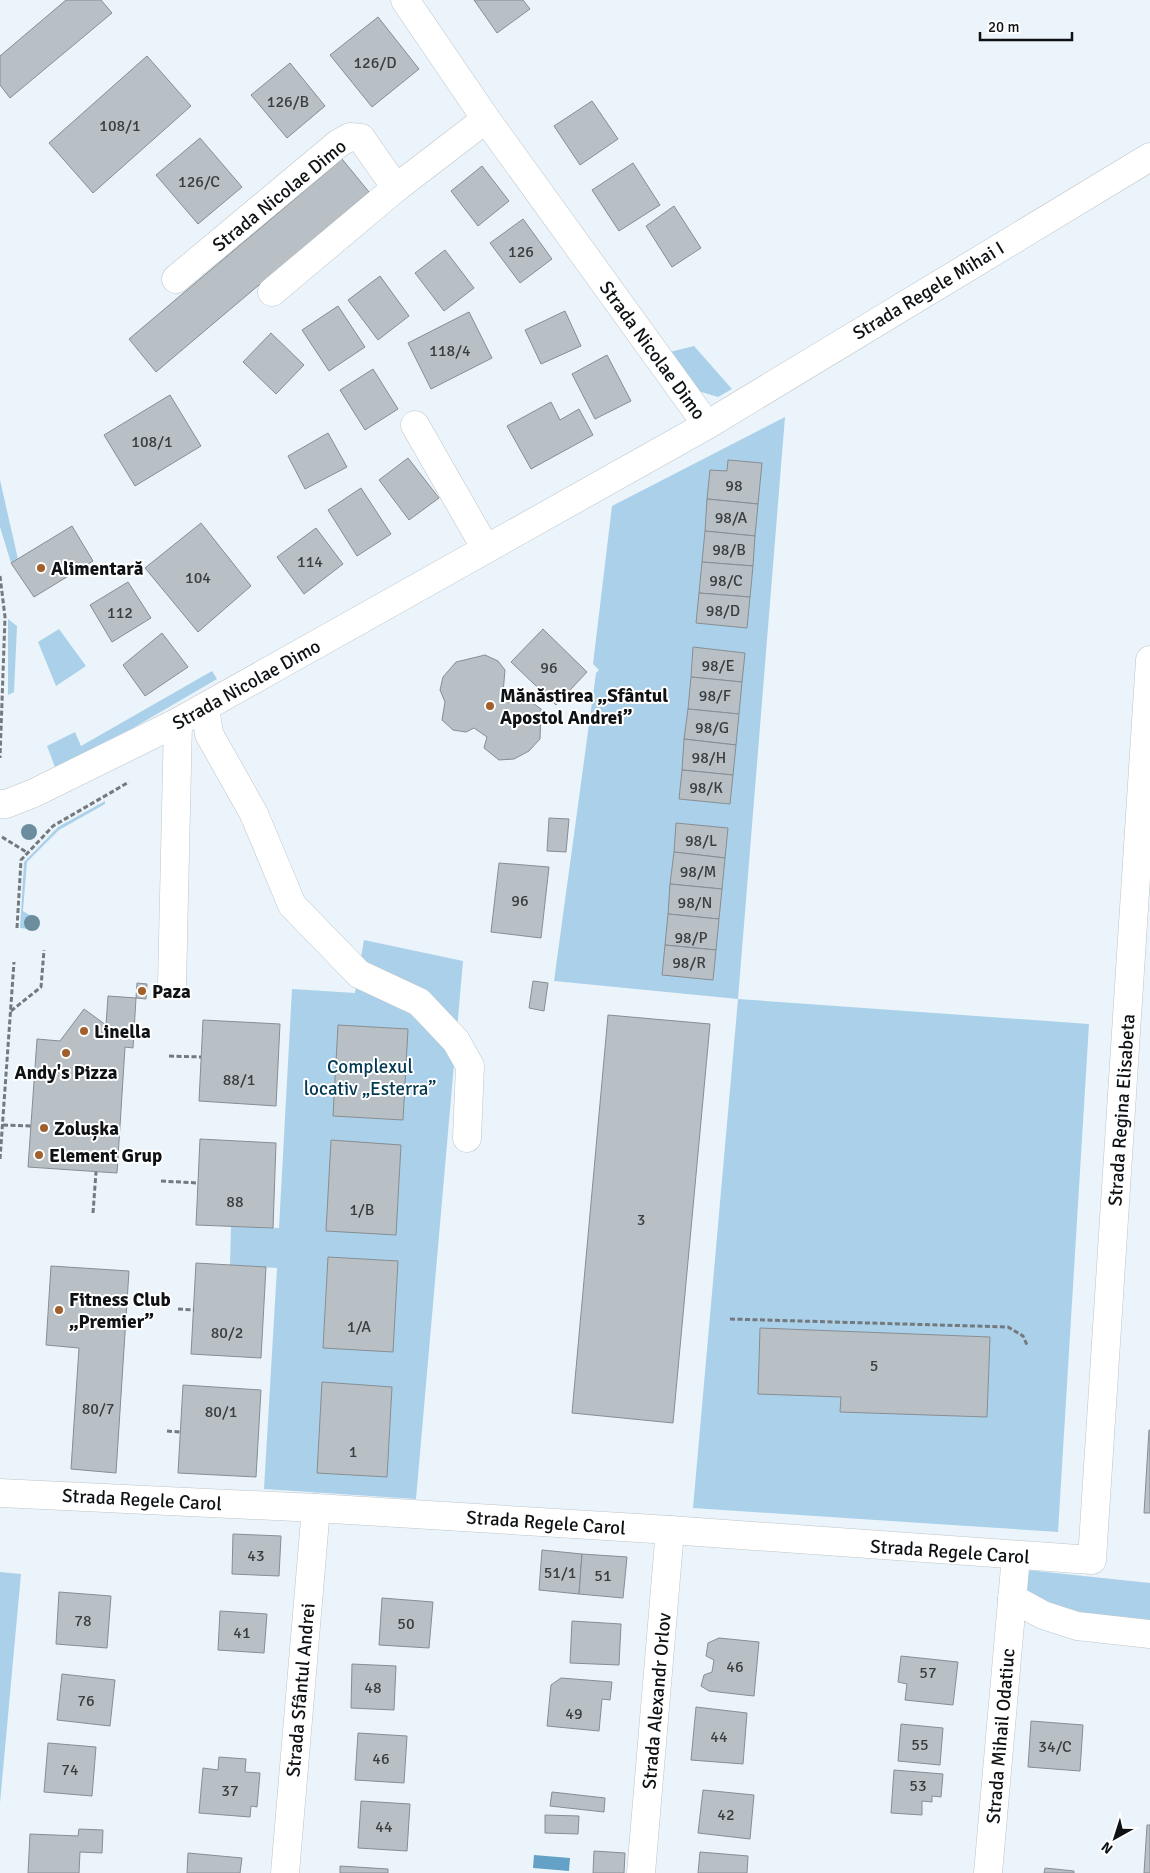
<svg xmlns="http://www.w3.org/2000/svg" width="1150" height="1873" viewBox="0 0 1150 1873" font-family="Signika,sans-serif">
  <rect width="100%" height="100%" fill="#ebf4fa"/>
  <g fill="#abd1ea">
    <path d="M694,346L732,389L718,397L698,391L670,352Z"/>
    <path d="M785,417L738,999L1089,1024L1058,1532L693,1508L738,999L554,981L596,673L599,670L593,664L612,506Z"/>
    <path d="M0,480L18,559L11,563L0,527Z"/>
    <path d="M8,619L17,626L14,692L8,695Z"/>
    <path d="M59,629L86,666L56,686L38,642Z"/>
    <path d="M212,671L217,679L133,728L55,767L47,746L75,732L81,746Z"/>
    <path d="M105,801V804L59,830L27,862L23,911L38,920L37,930L20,928L24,862L58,827Z"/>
    <path d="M364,940L463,961L416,1499L264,1489L277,1268L230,1265L231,1226L279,1228L292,989L355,993Z"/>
    <path d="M1027,1570L1150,1583V1628L1059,1610L1027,1591Z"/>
    <path d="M0,1572L21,1574L0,1803Z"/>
  </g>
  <path fill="#64a1c6" d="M534,1855L570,1858L569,1871L533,1868Z"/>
  <g fill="#b8c0c6" stroke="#868e93">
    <path d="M66,0H101L112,13L10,98L0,85V56Z"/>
    <path d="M474,0H523L530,9L497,33Z"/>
    <path d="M378,17L419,69L372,107L330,55Z"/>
    <path d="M147,56L191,106L93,193L49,143Z"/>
    <path d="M290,63L325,106L287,138L251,95Z"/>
    <path d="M592,101L618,139L580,165L554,126Z"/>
    <path d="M200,138L242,187L198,224L156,175Z"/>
    <path d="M342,159L369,192L156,372L129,339Z"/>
    <path d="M633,163L660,205L619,231L592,190Z"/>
    <path d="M482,166L509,201L478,226L451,191Z"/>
    <path d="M674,206L701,248L672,267L646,226Z"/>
    <path d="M523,219L552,259L520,283L490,243Z"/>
    <path d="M445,250L474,288L444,311L415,273Z"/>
    <path d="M380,276L409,316L378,340L348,300Z"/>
    <path d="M338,306L365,347L329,371L302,330Z"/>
    <path d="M565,311L581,346L541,364L525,330Z"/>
    <path d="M469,312L492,358L431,389L408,343Z"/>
    <path d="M271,333L304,365L276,394L243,362Z"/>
    <path d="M607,355L631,401L595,419L572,374Z"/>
    <path d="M373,369L398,409L365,430L340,390Z"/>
    <path d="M170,395L201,446L135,486L104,435Z"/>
    <path d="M551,402L560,420L579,409L593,435L531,469L507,426Z"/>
    <path d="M328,433L347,467L305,489L288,456Z"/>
    <path d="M408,458L439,498L409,520L379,480Z"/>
    <path d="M728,460L762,463L758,504L707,499L710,470L727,471Z"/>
    <path d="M361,488L391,534L357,556L328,510Z"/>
    <path d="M707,499L758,504L755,536L705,531Z"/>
    <path d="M201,523L251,586L198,632L145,568Z"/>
    <path d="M72,526L93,561L34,597L11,563Z"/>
    <path d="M316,528L343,564L304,594L277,557Z"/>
    <path d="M705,531L755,536L753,566L702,562Z"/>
    <path d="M702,562L753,566L750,597L699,593Z"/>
    <path d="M128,582L151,618L112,642L90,605Z"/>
    <path d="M699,593L750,597L747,628L696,623Z"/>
    <path d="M543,629L587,672L556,705L511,662Z"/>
    <path d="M162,633L188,667L145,696L123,665Z"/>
    <path d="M693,647L745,653L742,682L691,677Z"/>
    <path d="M485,655L498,661L505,670L503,693L515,703L523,696L541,709L540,739L529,751L514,759L499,760L484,748L487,737L474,728L466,732L453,730L442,720L445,702L440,690L443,677L456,662Z"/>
    <path d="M691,677L742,682L739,714L688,709Z"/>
    <path d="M688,709L739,714L736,745L684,739Z"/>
    <path d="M684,739L736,745L733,775L682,770Z"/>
    <path d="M682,770L733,775L730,804L679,799Z"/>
    <path d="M549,818L569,819L566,852L547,851Z"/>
    <path d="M676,823L728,828L725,858L674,852Z"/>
    <path d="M674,852L725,858L722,889L670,884Z"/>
    <path d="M499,863L549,867L541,938L491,932Z"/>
    <path d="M670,884L722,889L719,919L668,914Z"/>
    <path d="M668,914L719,919L716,950L665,945Z"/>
    <path d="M665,945L716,950L713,980L662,975Z"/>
    <path d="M533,981L548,983L544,1011L529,1008Z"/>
    <path d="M137,983L147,984L146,999L136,998Z"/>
    <path d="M108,996L136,998L133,1048L125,1047L117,1173L28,1167L37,1039L60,1041L84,1009L106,1025Z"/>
    <path d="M608,1015L710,1024L673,1423L572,1413Z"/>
    <path d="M203,1020L280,1024L276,1106L199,1101Z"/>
    <path d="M338,1025L408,1029L403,1120L333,1116Z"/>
    <path d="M200,1139L276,1143L273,1228L196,1225Z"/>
    <path d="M331,1140L401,1145L396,1235L326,1231Z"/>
    <path d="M328,1257L398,1261L393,1352L323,1348Z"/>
    <path d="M196,1263L266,1267L261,1358L191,1354Z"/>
    <path d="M51,1266L129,1271L116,1473L71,1469L79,1348L46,1345Z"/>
    <path d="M760,1328L990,1337L987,1417L840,1412L841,1397L758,1394Z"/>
    <path d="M322,1382L392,1387L387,1477L317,1473Z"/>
    <path d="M183,1385L261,1390L256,1477L178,1473Z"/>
    <path d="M1149,1430H1150V1513H1144Z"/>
    <path d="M233,1534L281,1536L279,1576L232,1574Z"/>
    <path d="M542,1550L582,1554L579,1594L539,1590Z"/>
    <path d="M582,1554L627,1557L623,1598L579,1594Z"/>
    <path d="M59,1592L111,1596L107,1648L56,1644Z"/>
    <path d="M382,1598L433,1602L429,1648L379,1645Z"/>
    <path d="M220,1611L267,1614L264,1653L218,1650Z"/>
    <path d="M572,1621L621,1624L619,1665L570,1663Z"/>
    <path d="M719,1638L759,1642L754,1696L709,1691L701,1686L704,1675L712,1672L714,1660L706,1656L708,1643Z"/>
    <path d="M901,1656L958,1662L953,1705L905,1700L907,1684L898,1682Z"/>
    <path d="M352,1664L396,1666L394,1710L351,1708Z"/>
    <path d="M62,1674L115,1680L110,1726L57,1720Z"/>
    <path d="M561,1678L612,1682L610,1700L602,1699L599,1731L547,1726L551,1685Z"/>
    <path d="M696,1707L747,1713L743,1764L691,1760Z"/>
    <path d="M1031,1721L1083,1725L1080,1771L1028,1767Z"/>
    <path d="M901,1724L943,1728L940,1765L898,1761Z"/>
    <path d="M358,1733L407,1736L404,1783L355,1780Z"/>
    <path d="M48,1743L96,1747L92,1796L44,1792Z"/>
    <path d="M219,1757L246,1759L245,1772L260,1773L257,1807L251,1806L250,1817L199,1813L203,1768L218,1770Z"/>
    <path d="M894,1770L943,1774L941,1797L932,1796V1802L922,1801V1815L891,1813Z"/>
    <path d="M703,1790L754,1795L750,1839L698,1833Z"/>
    <path d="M552,1792L605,1798L604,1812L550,1806Z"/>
    <path d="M361,1801L410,1804L407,1851L358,1848Z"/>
    <path d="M545,1815L579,1816L578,1834L545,1833Z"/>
    <path d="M1147,1825H1150V1873H1144Z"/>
    <path d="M79,1829L103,1830L102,1853L80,1852L79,1873H28L30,1834L78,1836Z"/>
    <path d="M594,1851L625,1853L624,1873H593Z"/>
    <path d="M700,1852L748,1856L747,1873H698Z"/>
    <path d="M188,1853L242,1858L240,1873H187Z"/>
    <path d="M340,1866L388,1869V1873H340Z"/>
    <path d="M1045,1868L1074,1871V1873H1044Z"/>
  </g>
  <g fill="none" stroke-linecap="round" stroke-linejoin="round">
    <defs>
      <g id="minor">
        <path d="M405,0L486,119L707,425"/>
        <path d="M176,279L339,143L350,137L361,138L396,188"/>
        <path d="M272,292L396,188L486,119"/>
        <path d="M415,425L486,549"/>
        <path d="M205,707L209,734L254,814L292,905L359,974L419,1002L456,1041L470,1066L467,1138"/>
        <path d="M0,804H6L34,793L178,722L707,425L1150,157"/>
        <path d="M172,985L178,722"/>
        <path d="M0,1493L316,1508L670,1530L1092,1560L1150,660"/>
        <path d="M1012,1598L1043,1615L1077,1626L1150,1634"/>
        <path d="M285,1873L316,1508"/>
        <path d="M641,1873L670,1530"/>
        <path d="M988,1873L1016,1556"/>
      </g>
    </defs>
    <use href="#minor" stroke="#bcc5ca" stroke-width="29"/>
    <g stroke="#74797d" stroke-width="3" stroke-dasharray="5 2.5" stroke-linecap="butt">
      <path d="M0,576L5,617L0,758"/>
      <path d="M2,837L28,853"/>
      <path d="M17,928L21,860L53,826L129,782"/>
      <path d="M11,1011L41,987L44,950"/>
      <path d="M169,1056L201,1057"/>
      <path d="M3,1125L31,1126"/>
      <path d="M0,1159L14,962"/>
      <path d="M161,1181L198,1183"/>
      <path d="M93,1213L96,1172"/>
      <path d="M178,1309L194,1310"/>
      <path d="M730,1319L1008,1327L1023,1336L1027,1345"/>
      <path d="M167,1431L180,1432"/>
    </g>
    <use href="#minor" stroke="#fff" stroke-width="28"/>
  </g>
  <g fill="#6b8d9d">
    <circle cx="29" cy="832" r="8"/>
    <circle cx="32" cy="923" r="8"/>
  </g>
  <g fill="#a05f2b" stroke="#fff" stroke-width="2">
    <circle cx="41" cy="568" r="5"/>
    <circle cx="490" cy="706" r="5"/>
    <circle cx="142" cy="991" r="5"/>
    <circle cx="84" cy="1031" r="5"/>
    <circle cx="66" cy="1053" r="5"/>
    <circle cx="44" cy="1128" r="5"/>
    <circle cx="39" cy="1155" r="5"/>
    <circle cx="59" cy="1310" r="5"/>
  </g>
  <g text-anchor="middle" stroke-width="4" stroke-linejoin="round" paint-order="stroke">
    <g font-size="16" fill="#393e40">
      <text x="375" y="68">126/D</text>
      <text x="288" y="107">126/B</text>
      <text x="120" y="131">108/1</text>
      <text x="199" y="187">126/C</text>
      <text x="521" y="257">126</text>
      <text x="450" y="356">118/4</text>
      <text x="152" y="447">108/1</text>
      <text x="734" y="491">98</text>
      <text x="731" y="523">98/A</text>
      <text x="729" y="555">98/B</text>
      <text x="310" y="567">114</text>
      <text x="198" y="583">104</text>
      <text x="726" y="586">98/C</text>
      <text x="723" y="616">98/D</text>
      <text x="120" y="618">112</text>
      <text x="718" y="671">98/E</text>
      <text x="549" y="673">96</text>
      <text x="715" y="701">98/F</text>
      <text x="712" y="733">98/G</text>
      <text x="709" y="763">98/H</text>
      <text x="706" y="793">98/K</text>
      <text x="701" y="846">98/L</text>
      <text x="698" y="877">98/M</text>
      <text x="520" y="906">96</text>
      <text x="695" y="908">98/N</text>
      <text x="691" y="943">98/P</text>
      <text x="689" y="968">98/R</text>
      <text x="239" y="1085">88/1</text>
      <text x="235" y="1207">88</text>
      <text x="362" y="1215">1/B</text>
      <text x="641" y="1225">3</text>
      <text x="359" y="1332">1/A</text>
      <text x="227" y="1338">80/2</text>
      <text x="874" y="1371">5</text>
      <text x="98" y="1414">80/7</text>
      <text x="221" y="1417">80/1</text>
      <text x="353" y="1457">1</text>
      <text x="256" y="1561">43</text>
      <text x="560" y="1578">51/1</text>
      <text x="603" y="1581">51</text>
      <text x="83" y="1626">78</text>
      <text x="406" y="1629">50</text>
      <text x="242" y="1638">41</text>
      <text x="735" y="1672">46</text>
      <text x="928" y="1678">57</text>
      <text x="373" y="1693">48</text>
      <text x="86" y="1706">76</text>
      <text x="574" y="1719">49</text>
      <text x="719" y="1742">44</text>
      <text x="920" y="1750">55</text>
      <text x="1055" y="1752">34/C</text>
      <text x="381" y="1764">46</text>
      <text x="70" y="1775">74</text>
      <text x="918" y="1791">53</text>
      <text x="230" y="1796">37</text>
      <text x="726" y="1820">42</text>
      <text x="384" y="1832">44</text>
    </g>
    <g font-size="19" fill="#0f1214" stroke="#fff">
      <text transform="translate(279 195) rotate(-39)" y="7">Strada Nicolae Dimo</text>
      <text transform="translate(928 290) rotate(-31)" y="7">Strada Regele Mihai I</text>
      <text transform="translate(653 350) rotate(54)" y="7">Strada Nicolae Dimo</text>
      <text transform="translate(246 684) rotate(-29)" y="7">Strada Nicolae Dimo</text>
      <text transform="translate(1121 1110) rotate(-86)" y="7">Strada Regina Elisabeta</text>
      <text transform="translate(142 1499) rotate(3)" y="7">Strada Regele Carol</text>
      <text transform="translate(546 1522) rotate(4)" y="7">Strada Regele Carol</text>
      <text transform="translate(950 1551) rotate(4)" y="7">Strada Regele Carol</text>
      <text transform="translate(300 1690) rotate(-85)" y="7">Strada Sfântul Andrei</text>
      <text transform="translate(656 1701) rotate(-85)" y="7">Strada Alexandr Orlov</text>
      <text transform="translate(1000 1736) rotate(-85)" y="7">Strada Mihail Odatiuc</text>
    </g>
    <g font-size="19" font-weight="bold" fill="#0f1214" stroke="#fff" text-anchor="start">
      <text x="51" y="575">Alimentară</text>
      <text x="500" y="702">Mănăstirea „Sfântul<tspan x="500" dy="22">Apostol Andrei”</tspan></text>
      <text x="152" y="998">Paza</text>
      <text x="94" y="1038">Linella</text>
      <text x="66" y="1079" text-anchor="middle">Andy's Pizza</text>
      <text x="54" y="1135">Zolușka</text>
      <text x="49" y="1162">Element Grup</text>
      <text x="69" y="1306">Fitness Club<tspan x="69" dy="22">„Premier”</tspan></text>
    </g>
    <g font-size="19" fill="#023851" stroke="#fff">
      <text x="370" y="1073">Complexul<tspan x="370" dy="22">locativ „Esterra”</tspan></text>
    </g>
  </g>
  <g transform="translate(1115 1838) rotate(219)" stroke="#ffffff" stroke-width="4" paint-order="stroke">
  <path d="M0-4L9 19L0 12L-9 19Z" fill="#0f1214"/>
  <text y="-8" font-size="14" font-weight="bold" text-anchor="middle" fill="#0f1214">N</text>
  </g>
  <path d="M980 32v8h92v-8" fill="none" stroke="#0f1214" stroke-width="2.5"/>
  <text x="988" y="32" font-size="15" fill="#0f1214" stroke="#ffffff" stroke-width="4" paint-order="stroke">20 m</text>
</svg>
